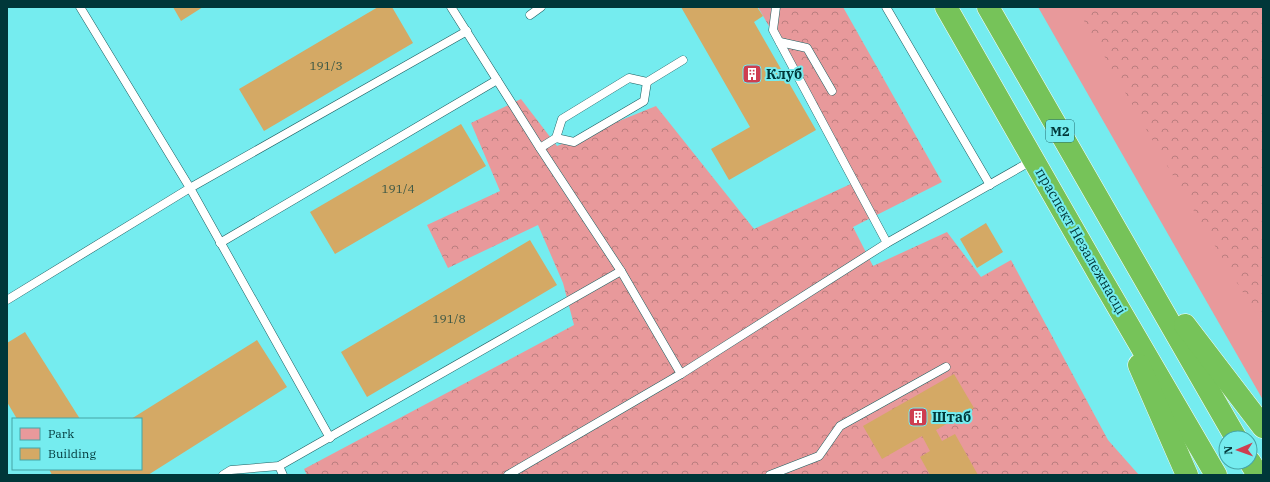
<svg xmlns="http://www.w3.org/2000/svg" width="1270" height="482" viewBox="0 0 1270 482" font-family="'IBM Plex Serif',serif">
  <defs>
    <pattern id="forest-crowns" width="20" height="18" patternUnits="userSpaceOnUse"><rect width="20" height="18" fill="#e8999b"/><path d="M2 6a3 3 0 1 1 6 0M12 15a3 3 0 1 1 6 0" fill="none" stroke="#ba7e7f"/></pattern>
  </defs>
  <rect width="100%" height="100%" fill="#75ecef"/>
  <path fill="#e8999b" d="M1038,7H1079L1263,325V400Z"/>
  <g fill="url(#forest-crowns)">
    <path d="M758,7H843L942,182L853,227L873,266L947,232L981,277L1011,260L1108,440L1139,475H307L304,469L574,325L563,283L538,225L448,268L427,225L500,191L471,123L521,99L557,146L656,106L754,229L857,181Z"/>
    <path d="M1076,7H1263V326L1176,181Z"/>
  </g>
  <g fill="#d4a965">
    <path d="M173,7H203L181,21Z"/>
    <path d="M378,7H392L413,43L264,131L239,89Z"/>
    <path d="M681,7H743L744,8L757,7L763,16L754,22L816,130L729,180L711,149L750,127Z"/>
    <path d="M461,124L486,166L335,254L310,212Z"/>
    <path d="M986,223L1003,252L977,268L960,239Z"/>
    <path d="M530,240L557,285L367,397L341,352Z"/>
    <path d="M25,332L80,419H17L7,402V343Z"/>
    <path d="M257,340L287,387L148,475H52L49,469H141V419H131Z"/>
    <path d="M954,374L974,408L936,430L942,441L955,434L978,475H930L920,457L930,451L922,436L882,459L863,426Z"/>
  </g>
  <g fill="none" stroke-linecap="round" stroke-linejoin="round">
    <defs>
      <g id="lane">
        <path d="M451,7L540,148L621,271L681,374"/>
        <path d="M776,7L773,30L887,243"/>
        <path d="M886,7L990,185"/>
        <path d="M530,15L541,7"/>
        <path d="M780,42L807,48L832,91"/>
        <path d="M556,138L574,142L644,101L647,82"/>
        <path d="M540,148L556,138L562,119L629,78L647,82L683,60"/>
        <path d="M220,243L497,80"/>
        <path d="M7,300L190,188L80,7"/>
        <path d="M330,438L190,188L467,31"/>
        <path d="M279,466L283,475"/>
        <path d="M223,475L231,470L279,466L621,271"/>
        <path d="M508,475L681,374L887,243L1033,160"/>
        <path d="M770,475L819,456L840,426L946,367"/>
      </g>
      <g id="highway">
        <path d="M946,7L1101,278L1216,475"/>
        <path d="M988,7L1236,438"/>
        <path d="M1185,325L1263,427"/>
        <path d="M1139,365L1187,475"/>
        <path d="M1250,462L1258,475"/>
      </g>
    </defs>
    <use href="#lane" stroke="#1d5e60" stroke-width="9"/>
    <use href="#highway" stroke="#fff" stroke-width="23"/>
    <use href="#lane" stroke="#fff" stroke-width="8"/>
    <use href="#highway" stroke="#76c359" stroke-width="22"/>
  </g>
  <defs>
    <symbol id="building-square" viewBox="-11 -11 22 22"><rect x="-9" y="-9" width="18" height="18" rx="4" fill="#ce3e50" stroke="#75ecef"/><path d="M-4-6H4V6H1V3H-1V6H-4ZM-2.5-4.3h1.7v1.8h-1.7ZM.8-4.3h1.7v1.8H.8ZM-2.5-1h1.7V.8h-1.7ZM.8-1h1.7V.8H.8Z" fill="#fff"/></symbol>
  </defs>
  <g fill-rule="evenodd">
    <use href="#building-square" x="741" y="63" width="22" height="22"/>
    <use href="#building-square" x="907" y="406" width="22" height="22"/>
  </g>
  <g text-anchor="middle" stroke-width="4" stroke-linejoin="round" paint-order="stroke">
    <g font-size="12" fill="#355444">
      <text x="326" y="70">191/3</text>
      <text x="398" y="193">191/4</text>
      <text x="449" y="323">191/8</text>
    </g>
    <rect fill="#75ecef" stroke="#236d70" stroke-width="1" x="1046" y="120" width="28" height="22" rx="3"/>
    <g font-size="13" font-weight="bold" fill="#003739">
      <text x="1060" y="136">М2</text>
    </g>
    <g font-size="14" font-weight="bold" fill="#003739" stroke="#75ecef" text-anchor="start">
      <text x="766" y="79">Клуб</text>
      <text x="932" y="422">Штаб</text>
    </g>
    <g font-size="14" fill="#003739" stroke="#75ecef">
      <text transform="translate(1081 241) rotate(60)" y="5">праспект Незалежнасці</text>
    </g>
  </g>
  <rect width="1270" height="482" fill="none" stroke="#003739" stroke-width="16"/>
  <rect x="12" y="418" width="130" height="52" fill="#75ecef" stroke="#46a4a6"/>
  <rect x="20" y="428" width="20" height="12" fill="#e8999b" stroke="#46a4a6"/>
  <text x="48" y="438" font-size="12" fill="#003739">Park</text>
  <rect x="20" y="448" width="20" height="12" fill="#d4a965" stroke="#46a4a6"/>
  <text x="48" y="458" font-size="12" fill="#003739">Building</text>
  <g transform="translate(1238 450) rotate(268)"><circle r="19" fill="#75ecef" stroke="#46a4a6"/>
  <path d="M0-3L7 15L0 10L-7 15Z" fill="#ce3e50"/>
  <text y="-6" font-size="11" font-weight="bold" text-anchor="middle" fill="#003739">N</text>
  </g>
</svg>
